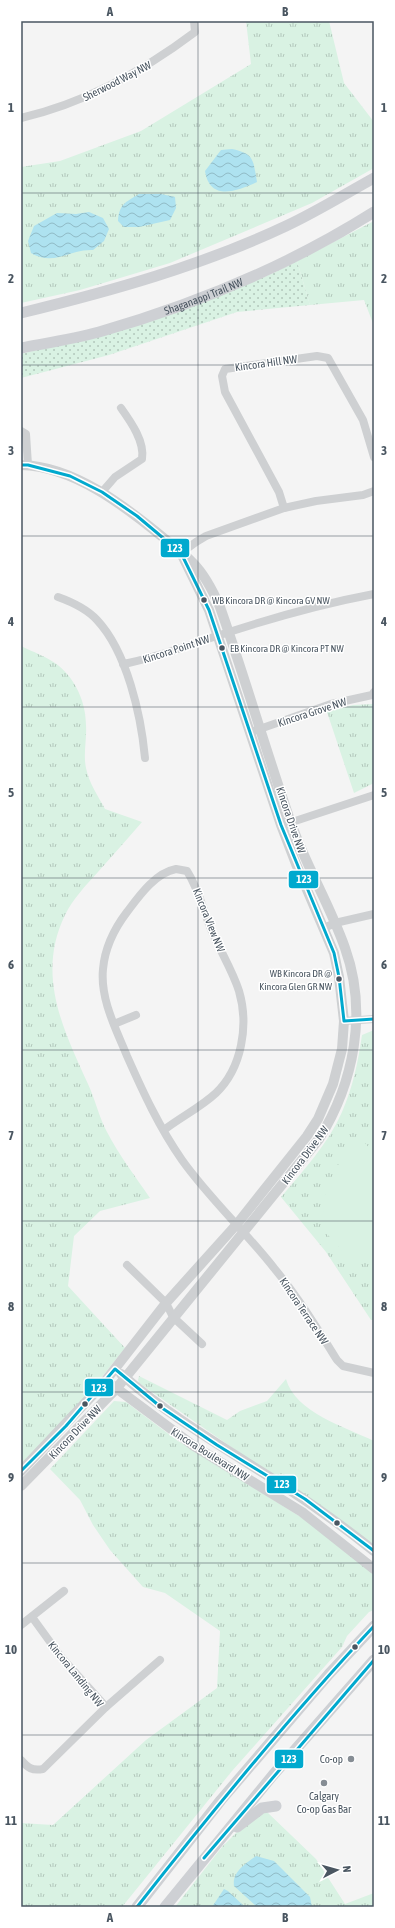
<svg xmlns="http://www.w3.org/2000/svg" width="395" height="1928" viewBox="0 0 395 1928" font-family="'Asap Condensed',sans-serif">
  <defs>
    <pattern id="grass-dots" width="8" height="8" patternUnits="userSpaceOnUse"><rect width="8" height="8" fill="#d9f2e3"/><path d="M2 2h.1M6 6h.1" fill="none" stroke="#b2c7bb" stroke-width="1.8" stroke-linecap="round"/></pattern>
    <pattern id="park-tufts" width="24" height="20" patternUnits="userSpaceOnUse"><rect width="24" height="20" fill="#d9f2e3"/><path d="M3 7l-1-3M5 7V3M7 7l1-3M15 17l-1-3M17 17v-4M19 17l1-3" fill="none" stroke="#b2c7bb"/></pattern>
    <pattern id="water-waves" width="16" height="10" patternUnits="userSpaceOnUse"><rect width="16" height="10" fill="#aee2f0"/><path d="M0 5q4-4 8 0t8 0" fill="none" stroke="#90bac6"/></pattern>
  </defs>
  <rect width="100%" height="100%" fill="#f4f4f4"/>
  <path fill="url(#grass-dots)" d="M297,261L310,305L237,312L109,355L21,378V354C70,342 117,327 164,312C210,297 256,284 297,261Z"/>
  <g fill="url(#park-tufts)">
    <path d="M246,21H329L344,83L374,122V168L312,203L170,263L80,290L21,303V167L60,161L141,131L251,64Z"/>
    <path d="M374,221V326L364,300L310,305L297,261Z"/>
    <path d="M21,646C33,652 48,657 59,666C76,680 86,703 86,725C87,739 83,754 86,768C89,783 98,796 105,809L142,822C128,838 113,855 98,872C86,885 73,899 65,915C36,975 63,1029 88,1084C95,1099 99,1117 107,1132C119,1155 135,1176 150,1198L100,1211L74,1236L68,1286L125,1348L89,1393L21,1466Z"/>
    <path d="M374,704V783L354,793L327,712L353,705Z"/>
    <path d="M374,1030V1320H371L326,1252L281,1197C303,1171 328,1144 342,1112C353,1087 358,1062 362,1035Z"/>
    <path d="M139,1376L227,1420L240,1411L267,1401L286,1379C295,1412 345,1427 374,1441V1546L139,1383L138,1380Z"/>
    <path d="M114,1401L126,1402L178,1441L320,1529L374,1571V1610L369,1612L347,1636L342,1647L232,1771L122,1907H21V1823L53,1825L146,1740L217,1688L220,1631L165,1593L143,1587L110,1550L93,1525L80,1500L50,1469Z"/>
    <path d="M266,1811L316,1859L345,1904L374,1893V1907H175L222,1847L245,1824Z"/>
  </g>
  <path fill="#d9f2e3" d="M362,1140L374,1153V1248L354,1265L328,1235L322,1202L337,1166Z"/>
  <g fill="url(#water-waves)">
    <path d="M232,149C255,154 253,160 257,182C237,191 210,202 205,171L221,150Z"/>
    <path d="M139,194H161L175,197L176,208L170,220L139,227H124L118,221C119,204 126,202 139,194Z"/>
    <path d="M89,212L103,218L109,229L104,241L93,250C69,249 54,267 31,253L28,241L34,226L57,213L76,214Z"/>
    <path d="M256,1856L274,1861L310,1897L312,1907H257L234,1886C232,1872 245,1864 256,1856Z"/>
    <path d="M224,1889L228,1891L245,1907H212Z"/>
  </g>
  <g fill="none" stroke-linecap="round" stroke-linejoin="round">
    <g stroke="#ced0d2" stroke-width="8">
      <path d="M21,118C85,103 142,72 195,32L194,21"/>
      <path d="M21,431L26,434L28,465"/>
      <path d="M102,492L115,477L142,459C145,442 131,422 121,408"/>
      <path d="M284,508L279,492L225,392L222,376L225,369L317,356L328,358L363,420L374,457"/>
      <path d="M181,553L196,542L206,536L284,508L316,501L363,495L374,491"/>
      <path d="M58,597C72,602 86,608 97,620C127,652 141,715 145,758"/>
      <path d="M123,664C155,658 186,646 217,636C268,619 321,604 374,594"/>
      <path d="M254,731L331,704L372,695L374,692"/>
      <path d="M286,824L374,795"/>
      <path d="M324,928L335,923L374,914"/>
      <path d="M344,1021L374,1019"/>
      <path d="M114,1024L136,1015"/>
      <path d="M164,1130C181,1117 201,1107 216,1093C242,1068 249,1025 239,991C233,972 222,954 214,936C204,915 200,891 187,871L176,869C155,873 139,896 127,912C114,929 105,947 103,969C100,999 116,1029 127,1056C143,1092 159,1127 182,1160C209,1198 245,1231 274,1268C298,1297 317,1328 337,1360L343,1366L374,1373"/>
      <path d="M127,1265L166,1303L173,1317L202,1344"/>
      <path d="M21,1625L64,1591"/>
      <path d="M106,1707L160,1660"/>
      <path d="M21,1760C28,1768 32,1771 43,1769L106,1707L61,1657L32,1617"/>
    </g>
    <g stroke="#ced0d2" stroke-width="10">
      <path d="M21,465C74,466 126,507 165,539C174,547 185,554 193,563C205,575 213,591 220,607C245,678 266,751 291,823C306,866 330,905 345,948C368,1012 354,1083 319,1139L116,1389L21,1486"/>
      <path d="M121,1374C170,1417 226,1449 281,1484C313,1505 344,1527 374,1551"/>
      <path d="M112,1385L194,1446L302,1512L374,1569"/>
      <path d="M21,1471L103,1384L166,1303L237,1224L307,1136L318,1119L333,1084L342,1049L344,1021L339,977L334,953L296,864L281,825L209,610L181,553"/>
    </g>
    <g stroke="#ced0d4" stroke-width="11">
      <path d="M21,313C111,291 201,266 286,226C316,212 345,194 374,178"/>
      <path id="s1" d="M21,348C47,343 73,339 99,332C194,305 290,265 374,212"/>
      <path d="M237,1827L262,1808L276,1806"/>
      <path d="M137,1907L221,1800L329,1674L374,1626"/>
      <path d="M165,1907L273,1775L374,1660"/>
    </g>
    <defs>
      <g id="bus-1">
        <path d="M21,465H28L70,476L102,492L137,516L181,553L209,610L281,825L334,953L339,977L344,1021L374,1019"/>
        <path d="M21,1471L66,1426L115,1369L162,1408L217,1445L305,1499L374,1551"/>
        <path d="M204,1858L374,1660"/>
        <path d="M137,1907C213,1810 290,1716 374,1626"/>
      </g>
    </defs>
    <use href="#bus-1" stroke="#fff" stroke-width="6"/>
    <use href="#bus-1" stroke="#00a9ce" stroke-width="3"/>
  </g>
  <path fill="none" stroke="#4a5661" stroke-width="1" stroke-opacity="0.55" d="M198,21V1907M21,193H374M21,365H374M21,536H374M21,707H374M21,878H374M21,1050H374M21,1221H374M21,1392H374M21,1563H374M21,1735H374"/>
  <g fill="#4a5661" stroke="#fff" stroke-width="1.5">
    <circle cx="204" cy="600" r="3.5"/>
    <circle cx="222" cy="648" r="3.5"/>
    <circle cx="339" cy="979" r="3.5"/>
    <circle cx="85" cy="1404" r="3.5"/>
    <circle cx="160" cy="1406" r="3.5"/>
    <circle cx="337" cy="1523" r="3.5"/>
    <circle cx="355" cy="1647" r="3.5"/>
  </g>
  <g fill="#868d94" stroke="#fff" stroke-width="1.5">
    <circle cx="351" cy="1759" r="4"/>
    <circle cx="324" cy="1783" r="4"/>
  </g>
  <g text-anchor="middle" stroke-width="3" stroke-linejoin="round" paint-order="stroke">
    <g font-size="10" fill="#4a5661" stroke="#fff" text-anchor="start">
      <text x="212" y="604">WB Kincora DR @ Kincora GV NW</text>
      <text x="230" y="652">EB Kincora DR @ Kincora PT NW</text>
      <text x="332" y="977" text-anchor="end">WB Kincora DR @<tspan x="332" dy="13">Kincora Glen GR NW</tspan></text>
    </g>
    <g font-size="11" fill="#4a5661" stroke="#fff">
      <text transform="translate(117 81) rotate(-27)" y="4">Sherwood Way NW</text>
      <text dy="4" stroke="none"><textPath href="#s1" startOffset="190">Shaganappi Trail NW</textPath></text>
      <text transform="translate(266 363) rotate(-8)" y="4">Kincora Hill NW</text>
      <text transform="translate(176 649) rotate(-18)" y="4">Kincora Point NW</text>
      <text transform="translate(312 712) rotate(-18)" y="4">Kincora Grove NW</text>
      <text transform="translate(291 820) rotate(71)" y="4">Kincora Drive NW</text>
      <text transform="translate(209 920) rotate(68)" y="4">Kincora View NW</text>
      <text transform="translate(305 1155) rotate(-53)" y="4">Kincora Drive NW</text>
      <text transform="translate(304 1311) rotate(56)" y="4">Kincora Terrace NW</text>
      <text transform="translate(75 1432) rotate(-46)" y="4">Kincora Drive NW</text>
      <text transform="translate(210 1454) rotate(32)" y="4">Kincora Boulevard NW</text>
      <text transform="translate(76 1674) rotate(51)" y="4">Kincora Landing NW</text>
    </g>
    <g font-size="11" fill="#4a5661" stroke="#fff" text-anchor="end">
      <text x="343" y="1763">Co-op</text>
      <text x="324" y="1800" text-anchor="middle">Calgary<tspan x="324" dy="13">Co-op Gas Bar</tspan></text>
    </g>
  </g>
  <g stroke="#fff" stroke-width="1.5">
    <rect x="160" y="538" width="30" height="20" rx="4" fill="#00a9ce"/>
    <rect x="288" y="870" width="31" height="19" rx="4" fill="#00a9ce"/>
    <rect x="84" y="1378" width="30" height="19" rx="4" fill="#00a9ce"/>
    <rect x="266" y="1475" width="31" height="19" rx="4" fill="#00a9ce"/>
    <rect x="274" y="1749" width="30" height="20" rx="4" fill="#00a9ce"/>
  </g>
  <g font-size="11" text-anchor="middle" font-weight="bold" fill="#fff">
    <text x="175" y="552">123</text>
    <text x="304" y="883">123</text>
    <text x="99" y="1392">123</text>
    <text x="282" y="1488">123</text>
    <text x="289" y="1763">123</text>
  </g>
  <rect width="395" height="1928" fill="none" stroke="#ffffff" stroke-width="44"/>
  <g transform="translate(337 1870) rotate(84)" stroke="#ffffff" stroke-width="3" paint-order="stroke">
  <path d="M0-3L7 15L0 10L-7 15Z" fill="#4a5661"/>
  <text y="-6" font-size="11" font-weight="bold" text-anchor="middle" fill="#4a5661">N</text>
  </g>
  <rect x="22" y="22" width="351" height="1884" fill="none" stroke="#4a5661" stroke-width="1.5"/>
  <g font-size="13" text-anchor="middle" font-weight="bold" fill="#4a5661">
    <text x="110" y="16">A</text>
    <text x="285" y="16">B</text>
    <text x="11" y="112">1</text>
    <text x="384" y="112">1</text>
    <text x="11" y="283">2</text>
    <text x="384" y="283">2</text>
    <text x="11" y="455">3</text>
    <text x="384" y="455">3</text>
    <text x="11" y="626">4</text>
    <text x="384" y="626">4</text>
    <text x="11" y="797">5</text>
    <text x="384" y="797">5</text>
    <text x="11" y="969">6</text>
    <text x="384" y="969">6</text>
    <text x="11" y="1140">7</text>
    <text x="384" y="1140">7</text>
    <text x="11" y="1311">8</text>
    <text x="384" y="1311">8</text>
    <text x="11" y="1482">9</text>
    <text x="384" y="1482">9</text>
    <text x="11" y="1654">10</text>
    <text x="384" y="1654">10</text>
    <text x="11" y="1825">11</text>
    <text x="384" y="1825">11</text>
    <text x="110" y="1922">A</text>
    <text x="285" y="1922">B</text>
  </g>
</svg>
